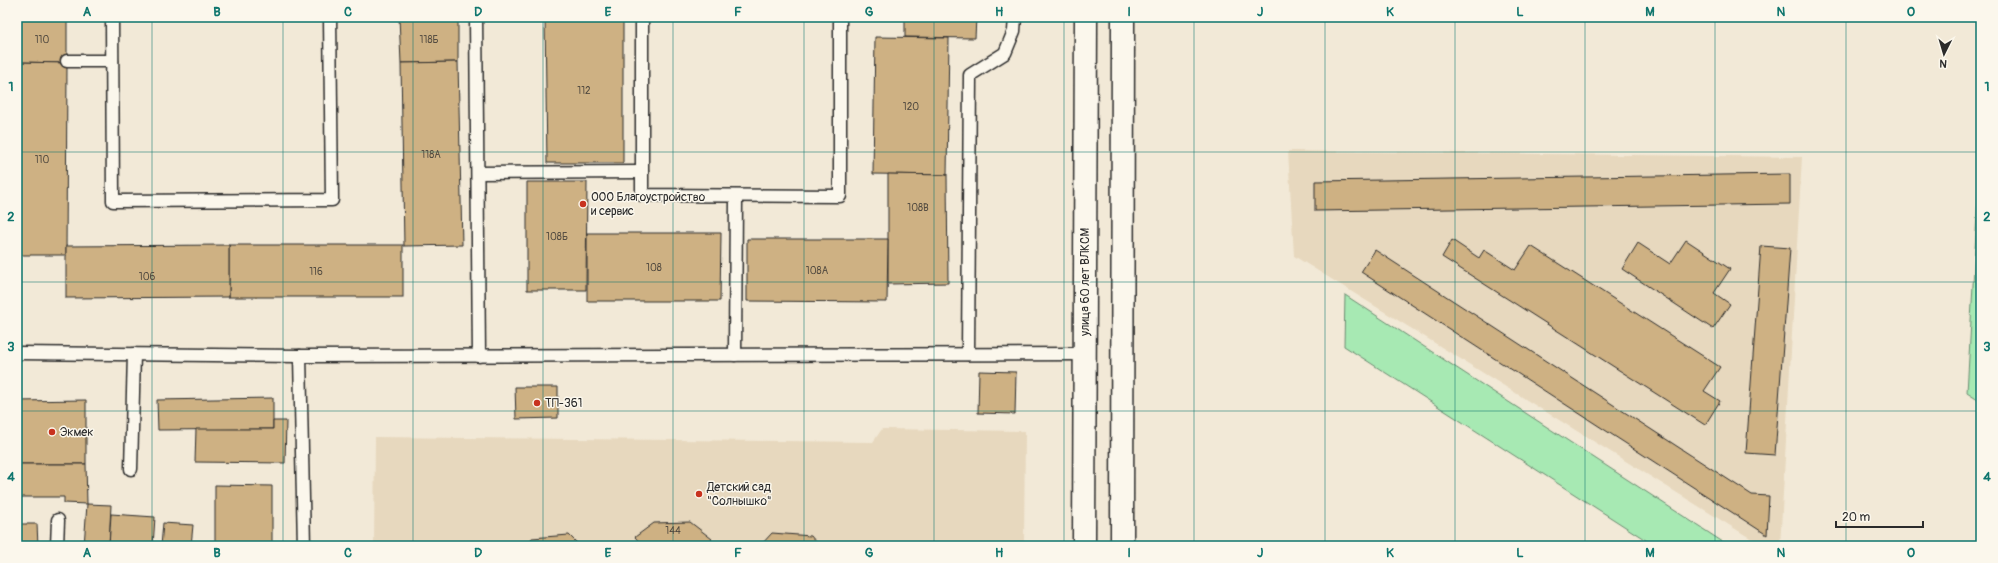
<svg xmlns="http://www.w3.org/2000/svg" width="1998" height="563" viewBox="0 0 1998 563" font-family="Pangolin,sans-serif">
  <rect width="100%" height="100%" fill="#f2e9d7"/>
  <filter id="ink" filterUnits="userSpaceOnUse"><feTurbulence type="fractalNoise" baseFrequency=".025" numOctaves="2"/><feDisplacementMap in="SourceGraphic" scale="8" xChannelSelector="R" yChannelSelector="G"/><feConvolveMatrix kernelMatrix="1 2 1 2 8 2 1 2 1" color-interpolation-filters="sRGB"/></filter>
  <g filter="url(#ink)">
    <g fill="#e7d8be">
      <path d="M1288,151L1802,157L1780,546H1763L1294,256Z"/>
      <path d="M882,429L1025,431L1024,546H374L375,437L873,442Z"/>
    </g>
    <g fill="#a7e9b3" stroke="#698a6f">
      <path d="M1981,142V402L1967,393Z"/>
      <path d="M1345,295L1729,546H1655L1344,346Z"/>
    </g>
    <g fill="#ceb183" stroke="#2b2b2b">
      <path d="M17,17H67V63L17,62Z"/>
      <path d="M399,17H458V62L401,63Z"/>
      <path d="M545,17H623V163H547Z"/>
      <path d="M905,17H976L975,38L905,37Z"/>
      <path d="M875,37L949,38L947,175L873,174Z"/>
      <path d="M17,62L67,63L66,255H17Z"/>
      <path d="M458,62L462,245L404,246L401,63Z"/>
      <path d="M888,174L947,175L948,283L888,284Z"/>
      <path d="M1790,174V204L1315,211V181Z"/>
      <path d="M527,182H587L586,290H527Z"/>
      <path d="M587,233H721L720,301H587Z"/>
      <path d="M747,239H888L887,302L747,301Z"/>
      <path d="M1452,240L1479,258L1484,250L1515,270L1531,246L1720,367L1704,391L1720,401L1705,425L1442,257Z"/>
      <path d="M1686,240L1730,269L1714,293L1730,304L1713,329L1622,269L1638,243L1670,264Z"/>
      <rect x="229" y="245" width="174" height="52"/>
      <path d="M229,245V297L66,298V246Z"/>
      <path d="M1761,246L1790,248L1775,455L1746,453Z"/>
      <path d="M1375,250L1752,495L1769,496L1767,535L1361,272Z"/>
      <path d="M979,371L1016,372L1015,414L978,413Z"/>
      <path d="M515,387H558V418L516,419Z"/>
      <path d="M273,398V429L158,430L157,400Z"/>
      <path d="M86,400V464H17V401Z"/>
      <path d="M273,421H286L285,463L195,462L196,429H273Z"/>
      <path d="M17,464H86L87,504L64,503V497H23L17,499Z"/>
      <path d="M215,485L272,486V546H215Z"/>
      <path d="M87,504L111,505L109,546H84Z"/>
      <path d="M111,514L155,517L153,546H109Z"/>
      <path d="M690,522L712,539L706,546H643L635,537L654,523Z"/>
      <path d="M163,523L193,525L191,546H161Z"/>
      <path d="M17,524H37L38,546H17Z"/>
      <path d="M772,533L811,536L819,546H760Z"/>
      <path d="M569,535L580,546H525L532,538Z"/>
    </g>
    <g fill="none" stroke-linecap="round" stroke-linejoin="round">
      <defs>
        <g id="service">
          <path d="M112,17L113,201L332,200L330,17"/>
          <path d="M476,17L479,356"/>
          <path d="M642,17V195L840,196V17"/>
          <path d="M67,61H112"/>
          <path d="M478,173L642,172"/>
          <path d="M17,353L300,356L1085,354"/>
          <path d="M968,354L970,75L1005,53L1014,31L1015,17"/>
          <path d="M735,355L736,196"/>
          <path d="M300,356L304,546"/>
          <path d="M131,469L134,354"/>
          <path d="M57,546L58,520"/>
        </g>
        <g id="tertiary">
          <path d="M1084,546L1086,17"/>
          <path d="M1122,546L1123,17"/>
        </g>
      </defs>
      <use href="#service" stroke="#2b2b2b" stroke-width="15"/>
      <use href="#tertiary" stroke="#2b2b2b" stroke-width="25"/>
      <use href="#service" stroke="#fbf7ec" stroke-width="12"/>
      <use href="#tertiary" stroke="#fbf7ec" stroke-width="22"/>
    </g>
  </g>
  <path fill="none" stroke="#0f766e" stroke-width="1" stroke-opacity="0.55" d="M152,17V546M283,17V546M413,17V546M543,17V546M673,17V546M804,17V546M934,17V546M1064,17V546M1194,17V546M1325,17V546M1455,17V546M1585,17V546M1715,17V546M1846,17V546M17,152H1981M17,282H1981M17,411H1981"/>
  <g fill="#c8321e" stroke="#fbf7ec" stroke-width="1.5">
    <circle cx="583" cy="204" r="4"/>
    <circle cx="537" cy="403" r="4"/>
    <circle cx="52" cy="432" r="4"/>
    <circle cx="699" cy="494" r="4"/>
  </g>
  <g text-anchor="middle" stroke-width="3" stroke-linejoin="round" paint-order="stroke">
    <g font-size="10" fill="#544c41">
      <text x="42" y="43">110</text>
      <text x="429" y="43">118Б</text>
      <text x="584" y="94">112</text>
      <text x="911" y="110">120</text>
      <text x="431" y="158">118А</text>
      <text x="42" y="163">110</text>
      <text x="918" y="211">108В</text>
      <text x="557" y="240">108Б</text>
      <text x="654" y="271">108</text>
      <text x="817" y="274">108А</text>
      <text x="316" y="275">116</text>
      <text x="147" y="280">106</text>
      <text x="673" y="534">144</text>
    </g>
    <g font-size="12" fill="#2b2b2b" stroke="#fbf7ec" text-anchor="start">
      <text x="591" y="201">ООО Благоустройство<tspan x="591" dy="14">и сервис</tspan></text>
      <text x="545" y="407">ТП-361</text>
      <text x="60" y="436">Экмек</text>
      <text x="707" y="491">Детский сад<tspan x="707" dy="14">"Солнышко"</tspan></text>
    </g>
    <g font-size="12" fill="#2b2b2b" stroke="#fbf7ec">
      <text transform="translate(1085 282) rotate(-90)" y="4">улица 60 лет ВЛКСМ</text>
    </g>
  </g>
  <rect width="1998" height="563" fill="none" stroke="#fbf7ec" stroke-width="44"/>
  <g transform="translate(1944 54) rotate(185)" stroke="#fbf7ec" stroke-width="3" paint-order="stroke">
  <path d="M0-3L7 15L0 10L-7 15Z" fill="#2b2b2b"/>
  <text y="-6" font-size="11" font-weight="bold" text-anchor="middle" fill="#2b2b2b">N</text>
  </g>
  <path d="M1836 521v6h87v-6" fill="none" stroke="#2b2b2b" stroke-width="2"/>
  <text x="1842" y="521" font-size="12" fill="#2b2b2b" stroke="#fbf7ec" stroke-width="3" paint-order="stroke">20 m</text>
  <rect x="22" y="22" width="1954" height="519" fill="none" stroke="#0f766e" stroke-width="1.5"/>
  <g font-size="13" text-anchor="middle" font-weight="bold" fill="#0f766e">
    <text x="87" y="16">A</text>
    <text x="217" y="16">B</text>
    <text x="348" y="16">C</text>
    <text x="478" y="16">D</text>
    <text x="608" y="16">E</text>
    <text x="738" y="16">F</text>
    <text x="869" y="16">G</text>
    <text x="999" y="16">H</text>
    <text x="1129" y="16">I</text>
    <text x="1260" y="16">J</text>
    <text x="1390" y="16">K</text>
    <text x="1520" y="16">L</text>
    <text x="1650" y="16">M</text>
    <text x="1781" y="16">N</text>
    <text x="1911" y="16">O</text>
    <text x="11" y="91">1</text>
    <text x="1987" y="91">1</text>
    <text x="11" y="221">2</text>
    <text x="1987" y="221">2</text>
    <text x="11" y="351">3</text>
    <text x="1987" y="351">3</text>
    <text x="11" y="481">4</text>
    <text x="1987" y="481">4</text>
    <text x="87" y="557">A</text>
    <text x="217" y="557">B</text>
    <text x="348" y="557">C</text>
    <text x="478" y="557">D</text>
    <text x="608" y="557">E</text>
    <text x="738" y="557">F</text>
    <text x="869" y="557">G</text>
    <text x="999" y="557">H</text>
    <text x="1129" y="557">I</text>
    <text x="1260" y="557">J</text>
    <text x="1390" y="557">K</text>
    <text x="1520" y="557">L</text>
    <text x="1650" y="557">M</text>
    <text x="1781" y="557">N</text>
    <text x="1911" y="557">O</text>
  </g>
</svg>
